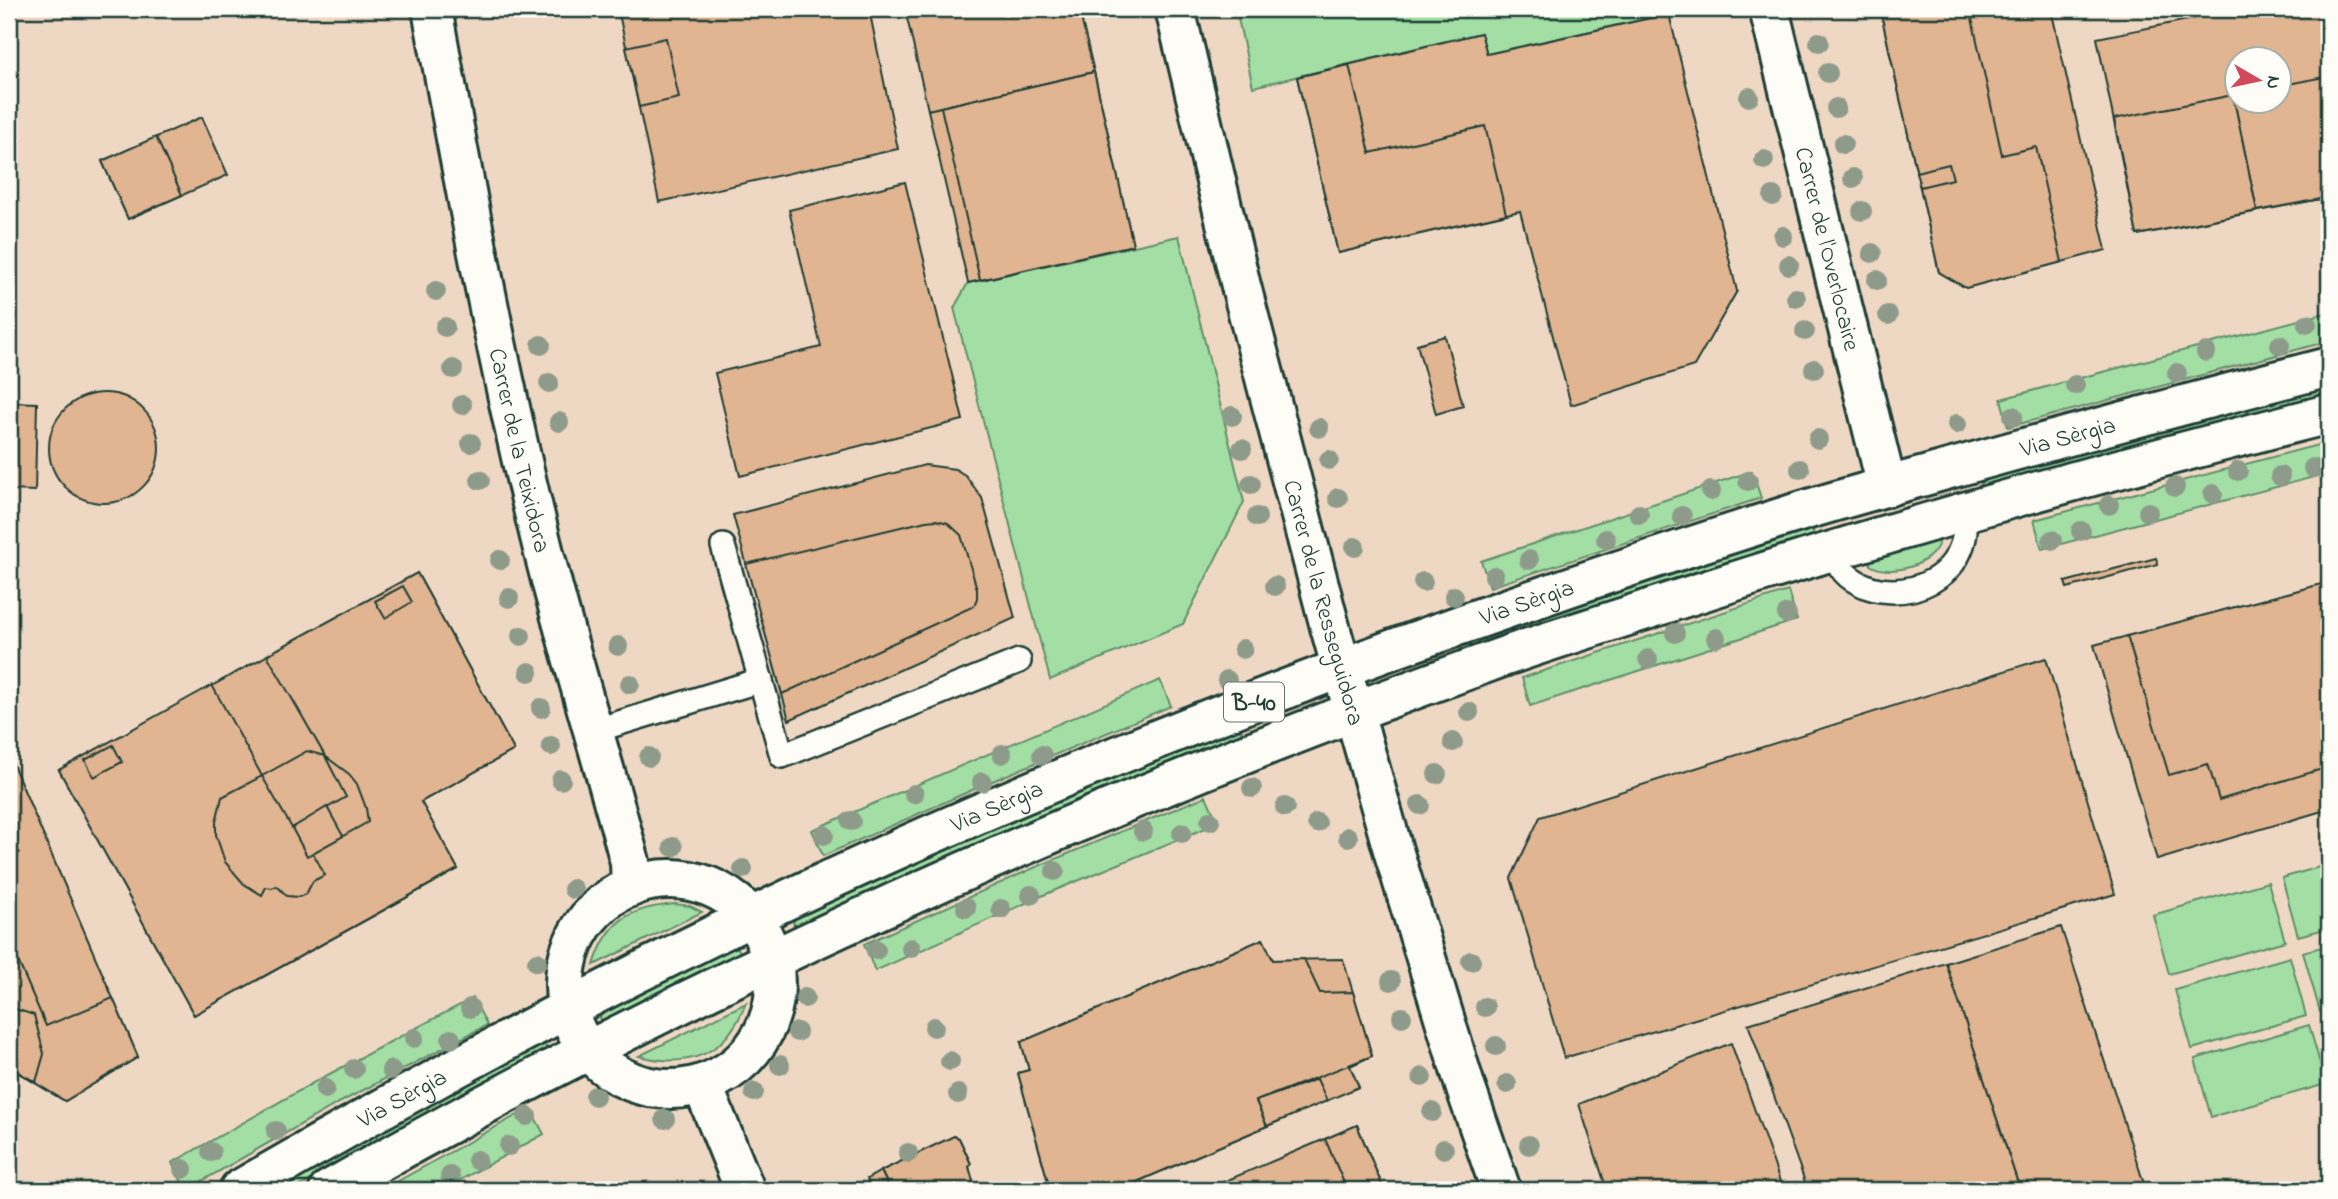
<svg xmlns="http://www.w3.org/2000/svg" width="2338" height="1199" viewBox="0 0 2338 1199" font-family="'Indie Flower',sans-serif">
  <rect width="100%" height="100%" fill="#f5e7d8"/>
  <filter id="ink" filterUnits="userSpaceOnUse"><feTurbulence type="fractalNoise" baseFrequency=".0143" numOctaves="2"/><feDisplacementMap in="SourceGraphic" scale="14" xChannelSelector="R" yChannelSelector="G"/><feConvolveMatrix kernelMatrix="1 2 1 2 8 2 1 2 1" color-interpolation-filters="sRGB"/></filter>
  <g filter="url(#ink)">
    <path fill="#efd8c3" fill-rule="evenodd" d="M9,9H2329V1190H9ZM2236,60H2278V102H2236Z"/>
    <g fill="#a3dfa5" stroke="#618e6c" stroke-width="2">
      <path d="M1236,9H1690L1487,54L1480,33L1253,87Z"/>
      <path d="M1179,236L1244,502L1183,624L1050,680L954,308L968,283Z"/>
      <path d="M2329,312V341L2008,427L2001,399Z"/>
      <path d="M2329,385V396L1984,487L1981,484V480Z"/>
      <path d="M2329,442V473L2042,549L2034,520Z"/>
      <path d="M1752,471L1761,498L1490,587L1481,561Z"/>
      <path d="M1808,528L1813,529L1814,537L1463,651L1460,648V644L1464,641Z"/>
      <path d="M1935,539L1939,542C1933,565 1890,578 1870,565L1871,557Z"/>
      <path d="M1788,591L1797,620L1530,706L1522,678Z"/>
      <path d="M1160,680L1171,706L997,779L823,856L812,830Z"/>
      <path d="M1240,727L1242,735L800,926H796L793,923L797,915C943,850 1089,782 1240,727Z"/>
      <path d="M1206,796L1218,823L1046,894L875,971L864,944L1034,868Z"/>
      <path d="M2329,864V928L2298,936L2282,878Z"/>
      <path d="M2268,882L2285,941L2169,974L2153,915Z"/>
      <path d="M675,904L690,906L702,912L594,965C608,920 629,908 675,904Z"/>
      <path d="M2329,945V1009L2320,1012L2303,952Z"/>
      <path d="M734,947L738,948L741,954L603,1022L600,1020L601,1013Z"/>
      <path d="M2290,957L2306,1016L2192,1049L2175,990Z"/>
      <path d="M473,998L487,1025L335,1105L186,1190L172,1163L320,1079Z"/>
      <path d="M746,1003C726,1055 690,1069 639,1056Z"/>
      <path d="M2309,1025L2326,1084L2211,1117L2195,1059Z"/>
      <path d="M542,1042L547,1048L544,1053L294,1190H274Z"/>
      <path d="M530,1108L544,1134L442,1190H382Z"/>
    </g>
    <g fill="#e1b591" stroke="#1f3d34" stroke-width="2" fill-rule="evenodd">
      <path d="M618,9H869L898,149L659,202Z"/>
      <path d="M905,9H1079L1094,72L928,110Z"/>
      <path d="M1880,9H2051L2106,250L1966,288L1939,272Z"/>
      <path d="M1880,9H1970L2002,155L2036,147L2062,262L1966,288L1939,272Z"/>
      <path d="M2243,9H2329V183L2320,199L2137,235L2097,38ZM2236,60H2278V102H2236Z"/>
      <path d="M1669,14L1737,291L1694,366L1571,405L1520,211L1338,253L1297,77L1481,33L1487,54Z"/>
      <path d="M666,38L679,98L639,107L626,47Z"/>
      <path d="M1349,65L1370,153L1485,126L1506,214L1338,253L1297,77Z"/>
      <path d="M1094,72L1133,245L968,283L928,110Z"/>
      <path d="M1094,72L1133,245L980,280L941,107Z"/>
      <path d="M2329,76V183L2320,199L2257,211L2233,95H2236V102H2278V86Z"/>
      <path d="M2233,95L2257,211L2137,235L2114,119Z"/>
      <path d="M202,117L228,175L128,219L102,161Z"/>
      <path d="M156,137L182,195L128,219L102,161Z"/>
      <path d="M1949,164L1953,179L1920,187L1916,172Z"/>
      <path d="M905,182L963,420L740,476L715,373L821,347L789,210Z"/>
      <path d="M1445,336L1463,406L1436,414L1417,344Z"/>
      <circle cx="104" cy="448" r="55"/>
      <path d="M9,402L37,403L35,491L9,490Z"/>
      <path d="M925,465L955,469L965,475L982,498L1015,618L789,720L733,515Z"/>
      <path d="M936,520L948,523L961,535L977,589V598L974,606L782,694L746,564L926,521Z"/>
      <path d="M2156,558L2158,564L2067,588L2065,582Z"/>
      <path d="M417,573L514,750L421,802L458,869L194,1015L59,770Z"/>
      <path d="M417,573L514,750L421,802L458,869L194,1015L59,770L212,685L262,776L307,751L325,756L267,655Z"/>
      <path d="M2329,582V809L2157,860L2094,645Z"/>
      <path d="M2329,582V767L2219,800L2208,764L2169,775L2127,636Z"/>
      <path d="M403,586L412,602L385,618L375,601Z"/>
      <path d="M2046,658L2115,894L1564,1058L1511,878L1540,817Z"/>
      <path d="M113,745L122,762L94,777L85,760Z"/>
      <path d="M9,755L138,1057L65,1101L9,1067Z"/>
      <path d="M325,756L349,774L357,784L366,808L368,822L313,853L325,875L313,881L306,894L299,897L287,896L277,886L272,888L266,887L262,895L244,884L225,862L216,835V822L222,797L262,776L292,828L346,797Z"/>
      <path d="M327,807L343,836L307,856L292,828Z"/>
      <path d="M9,830L19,853L9,859Z"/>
      <path d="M2061,927L2146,1190H2020L1946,963Z"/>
      <path d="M1263,939L1273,960L1343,959L1372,1056L1350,1066L1359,1087L1118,1190H1062L1060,1183L1049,1185L1018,1073L1029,1070L1021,1042Z"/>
      <path d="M1263,939L1273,960L1304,959L1320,993L1353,992L1372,1056L1256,1101L1267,1126L1118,1190H1062L1060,1183L1049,1185L1018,1073L1029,1070L1021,1042Z"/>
      <path d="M9,940L46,1026L113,998L138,1057L65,1101L9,1067Z"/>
      <path d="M1946,963L2020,1190H1808L1748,1024Z"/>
      <path d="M9,1007L34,1015L44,1054L36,1082L9,1067Z"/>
      <path d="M1731,1043L1783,1190H1607L1579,1104Z"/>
      <path d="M1317,1079L1327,1101L1267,1126L1256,1101Z"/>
      <path d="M1357,1125L1384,1190H1204L1325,1139Z"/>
      <path d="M1357,1125L1384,1190H1347L1325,1139Z"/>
      <path d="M954,1136L959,1138L971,1164L969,1167L974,1185L970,1186L972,1190H890L881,1171Z"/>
      <path d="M954,1136L959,1138L971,1164L969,1167L974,1185L970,1186L972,1190H890L881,1171Z"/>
      <path d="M881,1171L890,1190H872L867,1179Z"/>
    </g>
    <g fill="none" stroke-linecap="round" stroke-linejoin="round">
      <defs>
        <g id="lane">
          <path d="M723,546L782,756L1019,661"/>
          <path d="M1833,549C1836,555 1838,564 1842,569C1849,580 1867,588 1880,590C1916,595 1955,578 1964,538C1966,530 1965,520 1965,511"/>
          <path d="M593,731L761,680"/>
        </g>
        <g id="street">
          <path id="s1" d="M432,9C465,188 498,368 542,545C568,651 602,756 630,862L631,887"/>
          <path id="s2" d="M1175,9L1241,286L1330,627L1393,850L1466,1089L1501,1190"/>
          <path id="s3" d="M1769,9L1887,487"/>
          <circle cx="670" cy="984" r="105"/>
          <path d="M702,1084L745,1190"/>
        </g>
        <g id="primary">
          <path id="s4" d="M239,1190C428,1080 622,976 821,884C1132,740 1456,620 1783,517C1833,501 1885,487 1935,473C2066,436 2198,401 2329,367"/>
          <path d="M329,1190C700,980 1089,805 1489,662C1540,643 1592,628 1643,611C1869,536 2099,472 2329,414"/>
        </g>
      </defs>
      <use href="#lane" stroke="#1f3d34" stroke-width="28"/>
      <use href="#street" stroke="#1f3d34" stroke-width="44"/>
      <use href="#primary" stroke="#1f3d34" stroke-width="44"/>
      <use href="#lane" stroke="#fdfcf7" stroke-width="23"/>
      <use href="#street" stroke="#fdfcf7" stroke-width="38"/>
      <use href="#primary" stroke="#fdfcf7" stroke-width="38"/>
    </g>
    <g fill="#8e9b8a">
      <circle cx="1819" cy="42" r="10"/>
      <circle cx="1828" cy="73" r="10"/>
      <circle cx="1749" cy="97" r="10"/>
      <circle cx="1836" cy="108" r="10"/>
      <circle cx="1843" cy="144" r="10"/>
      <circle cx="1764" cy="160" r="10"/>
      <circle cx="1853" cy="178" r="10"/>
      <circle cx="1773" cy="196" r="10"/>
      <circle cx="1862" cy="211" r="10"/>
      <circle cx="1783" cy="236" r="10"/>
      <circle cx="1872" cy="253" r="10"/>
      <circle cx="1789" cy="265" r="10"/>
      <circle cx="1877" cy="280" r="10"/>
      <circle cx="436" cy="291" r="10"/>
      <circle cx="1796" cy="298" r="10"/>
      <circle cx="1888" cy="315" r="10"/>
      <circle cx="2307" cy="324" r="10"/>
      <circle cx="445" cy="327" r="10"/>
      <circle cx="1805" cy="331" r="10"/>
      <circle cx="541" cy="345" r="10"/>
      <circle cx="2280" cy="345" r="10"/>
      <circle cx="2206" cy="352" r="10"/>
      <circle cx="453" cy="369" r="10"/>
      <circle cx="1814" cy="369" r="10"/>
      <circle cx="2177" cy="373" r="10"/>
      <circle cx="549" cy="383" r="10"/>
      <circle cx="2075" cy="385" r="10"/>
      <circle cx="462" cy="405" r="10"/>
      <circle cx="1232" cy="416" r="10"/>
      <circle cx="2013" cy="416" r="10"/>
      <circle cx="559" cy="422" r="10"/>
      <circle cx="1957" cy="424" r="10"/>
      <circle cx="1319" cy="428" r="10"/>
      <circle cx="1818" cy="439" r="10"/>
      <circle cx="471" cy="443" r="10"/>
      <circle cx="1242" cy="449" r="10"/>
      <circle cx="1329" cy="460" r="10"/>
      <circle cx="2313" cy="468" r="10"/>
      <circle cx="1800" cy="469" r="10"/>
      <circle cx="2238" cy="471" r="10"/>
      <circle cx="2280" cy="476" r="10"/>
      <circle cx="480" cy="480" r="10"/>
      <circle cx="1748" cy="481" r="10"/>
      <circle cx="1251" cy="484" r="10"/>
      <circle cx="2175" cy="487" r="10"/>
      <circle cx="1711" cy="491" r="10"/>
      <circle cx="2213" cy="494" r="10"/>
      <circle cx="1338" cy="498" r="10"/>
      <circle cx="2109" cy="505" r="10"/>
      <circle cx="2148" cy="512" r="10"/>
      <circle cx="1639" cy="514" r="10"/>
      <circle cx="1682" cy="516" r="10"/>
      <circle cx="1257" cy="517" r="10"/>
      <circle cx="2081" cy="531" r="10"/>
      <circle cx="1606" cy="539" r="10"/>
      <circle cx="2052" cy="540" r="10"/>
      <circle cx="1355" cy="547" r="10"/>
      <circle cx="500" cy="560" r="10"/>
      <circle cx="1529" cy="560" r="10"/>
      <circle cx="1494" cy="576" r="10"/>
      <circle cx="1423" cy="582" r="10"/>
      <circle cx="1275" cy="586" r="10"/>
      <circle cx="1454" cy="596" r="10"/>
      <circle cx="509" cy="598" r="10"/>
      <circle cx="1787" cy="614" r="10"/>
      <circle cx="1675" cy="633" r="10"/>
      <circle cx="521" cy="636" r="10"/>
      <circle cx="1716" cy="638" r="10"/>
      <circle cx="618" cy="646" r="10"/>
      <circle cx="1243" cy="649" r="10"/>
      <circle cx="1648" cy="659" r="10"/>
      <circle cx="529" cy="672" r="10"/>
      <circle cx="1227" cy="680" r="10"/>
      <circle cx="630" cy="684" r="10"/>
      <circle cx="541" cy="708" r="10"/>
      <circle cx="1469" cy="712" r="10"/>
      <circle cx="1453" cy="742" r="10"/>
      <circle cx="551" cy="746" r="10"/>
      <circle cx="1002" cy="754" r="10"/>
      <circle cx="1042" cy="755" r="10"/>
      <circle cx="649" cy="757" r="10"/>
      <circle cx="1437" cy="774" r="10"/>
      <circle cx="561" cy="780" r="10"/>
      <circle cx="982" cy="782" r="10"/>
      <circle cx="1252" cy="788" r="10"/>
      <circle cx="914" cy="794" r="10"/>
      <circle cx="1420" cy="805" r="10"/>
      <circle cx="1285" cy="807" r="10"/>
      <circle cx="851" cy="821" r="10"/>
      <circle cx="1210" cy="821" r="10"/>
      <circle cx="1317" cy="823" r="10"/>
      <circle cx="1143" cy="831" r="10"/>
      <circle cx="1182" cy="833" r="10"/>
      <circle cx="824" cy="835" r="10"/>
      <circle cx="1348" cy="837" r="10"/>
      <circle cx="673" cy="847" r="10"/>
      <circle cx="743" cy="869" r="10"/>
      <circle cx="1055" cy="871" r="10"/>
      <circle cx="573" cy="889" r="10"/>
      <circle cx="1031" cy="895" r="10"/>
      <circle cx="966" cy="908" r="10"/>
      <circle cx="1001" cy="909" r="10"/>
      <circle cx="911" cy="948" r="10"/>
      <circle cx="876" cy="950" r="10"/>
      <circle cx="1471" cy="961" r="10"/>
      <circle cx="537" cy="962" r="10"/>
      <circle cx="1391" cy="981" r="10"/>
      <circle cx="805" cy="998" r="10"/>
      <circle cx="1485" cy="1007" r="10"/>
      <circle cx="470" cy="1008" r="10"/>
      <circle cx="1402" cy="1017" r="10"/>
      <circle cx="934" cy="1027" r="10"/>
      <circle cx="797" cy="1032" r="10"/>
      <circle cx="414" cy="1038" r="10"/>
      <circle cx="451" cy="1039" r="10"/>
      <circle cx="1496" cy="1046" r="10"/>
      <circle cx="950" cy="1061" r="10"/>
      <circle cx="780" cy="1065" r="10"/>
      <circle cx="354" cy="1069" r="10"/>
      <circle cx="391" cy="1070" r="10"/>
      <circle cx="1422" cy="1077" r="10"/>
      <circle cx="1507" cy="1084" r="10"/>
      <circle cx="325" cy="1089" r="10"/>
      <circle cx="754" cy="1092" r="10"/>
      <circle cx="958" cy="1094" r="10"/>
      <circle cx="595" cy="1096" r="10"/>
      <circle cx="1432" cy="1112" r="10"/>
      <circle cx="527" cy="1116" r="10"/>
      <circle cx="665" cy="1119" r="10"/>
      <circle cx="276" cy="1131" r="10"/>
      <circle cx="1529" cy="1145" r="10"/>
      <circle cx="509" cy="1146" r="10"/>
      <circle cx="1444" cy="1149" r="10"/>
      <circle cx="211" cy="1152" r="10"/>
      <circle cx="908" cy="1153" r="10"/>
      <circle cx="477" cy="1160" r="10"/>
      <circle cx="183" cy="1169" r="10"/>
      <circle cx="450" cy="1176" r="10"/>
    </g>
  </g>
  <g text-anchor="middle" stroke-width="5" stroke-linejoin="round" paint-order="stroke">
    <rect fill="#fdfcf7" stroke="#62766e" stroke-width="2" x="1224" y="682.5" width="60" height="39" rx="5"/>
    <g font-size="23" font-weight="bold" fill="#1f3d34">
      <text x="1254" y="710">B-40</text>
    </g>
    <g font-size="24" fill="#1f3d34" stroke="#fdfcf7">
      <text dy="8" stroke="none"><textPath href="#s3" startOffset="247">Carrer de l'Overlocaire</textPath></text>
      <text dy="8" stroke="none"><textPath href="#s4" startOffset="1984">Via Sèrgia</textPath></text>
      <text dy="8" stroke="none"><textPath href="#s1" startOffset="450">Carrer de la Teixidora</textPath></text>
      <text dy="8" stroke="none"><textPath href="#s2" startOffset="612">Carrer de la Resseguidora</textPath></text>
      <text dy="8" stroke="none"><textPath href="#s4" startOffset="1418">Via Sèrgia</textPath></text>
      <text dy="8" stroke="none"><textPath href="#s4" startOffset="850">Via Sèrgia</textPath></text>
      <text dy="8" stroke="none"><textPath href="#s4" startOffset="187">Via Sèrgia</textPath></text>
    </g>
  </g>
  <rect width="2338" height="1199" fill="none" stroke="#fdfcf7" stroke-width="35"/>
  <rect x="18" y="18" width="2303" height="1164" fill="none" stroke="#1f3d34" stroke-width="2.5" filter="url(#ink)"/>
  <g transform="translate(2258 80) rotate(99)"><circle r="33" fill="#fdfcf7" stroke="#a4b0a9" stroke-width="2"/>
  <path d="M0-5L12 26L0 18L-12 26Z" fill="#d1495b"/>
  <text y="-10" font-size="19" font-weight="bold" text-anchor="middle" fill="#1f3d34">N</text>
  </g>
</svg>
